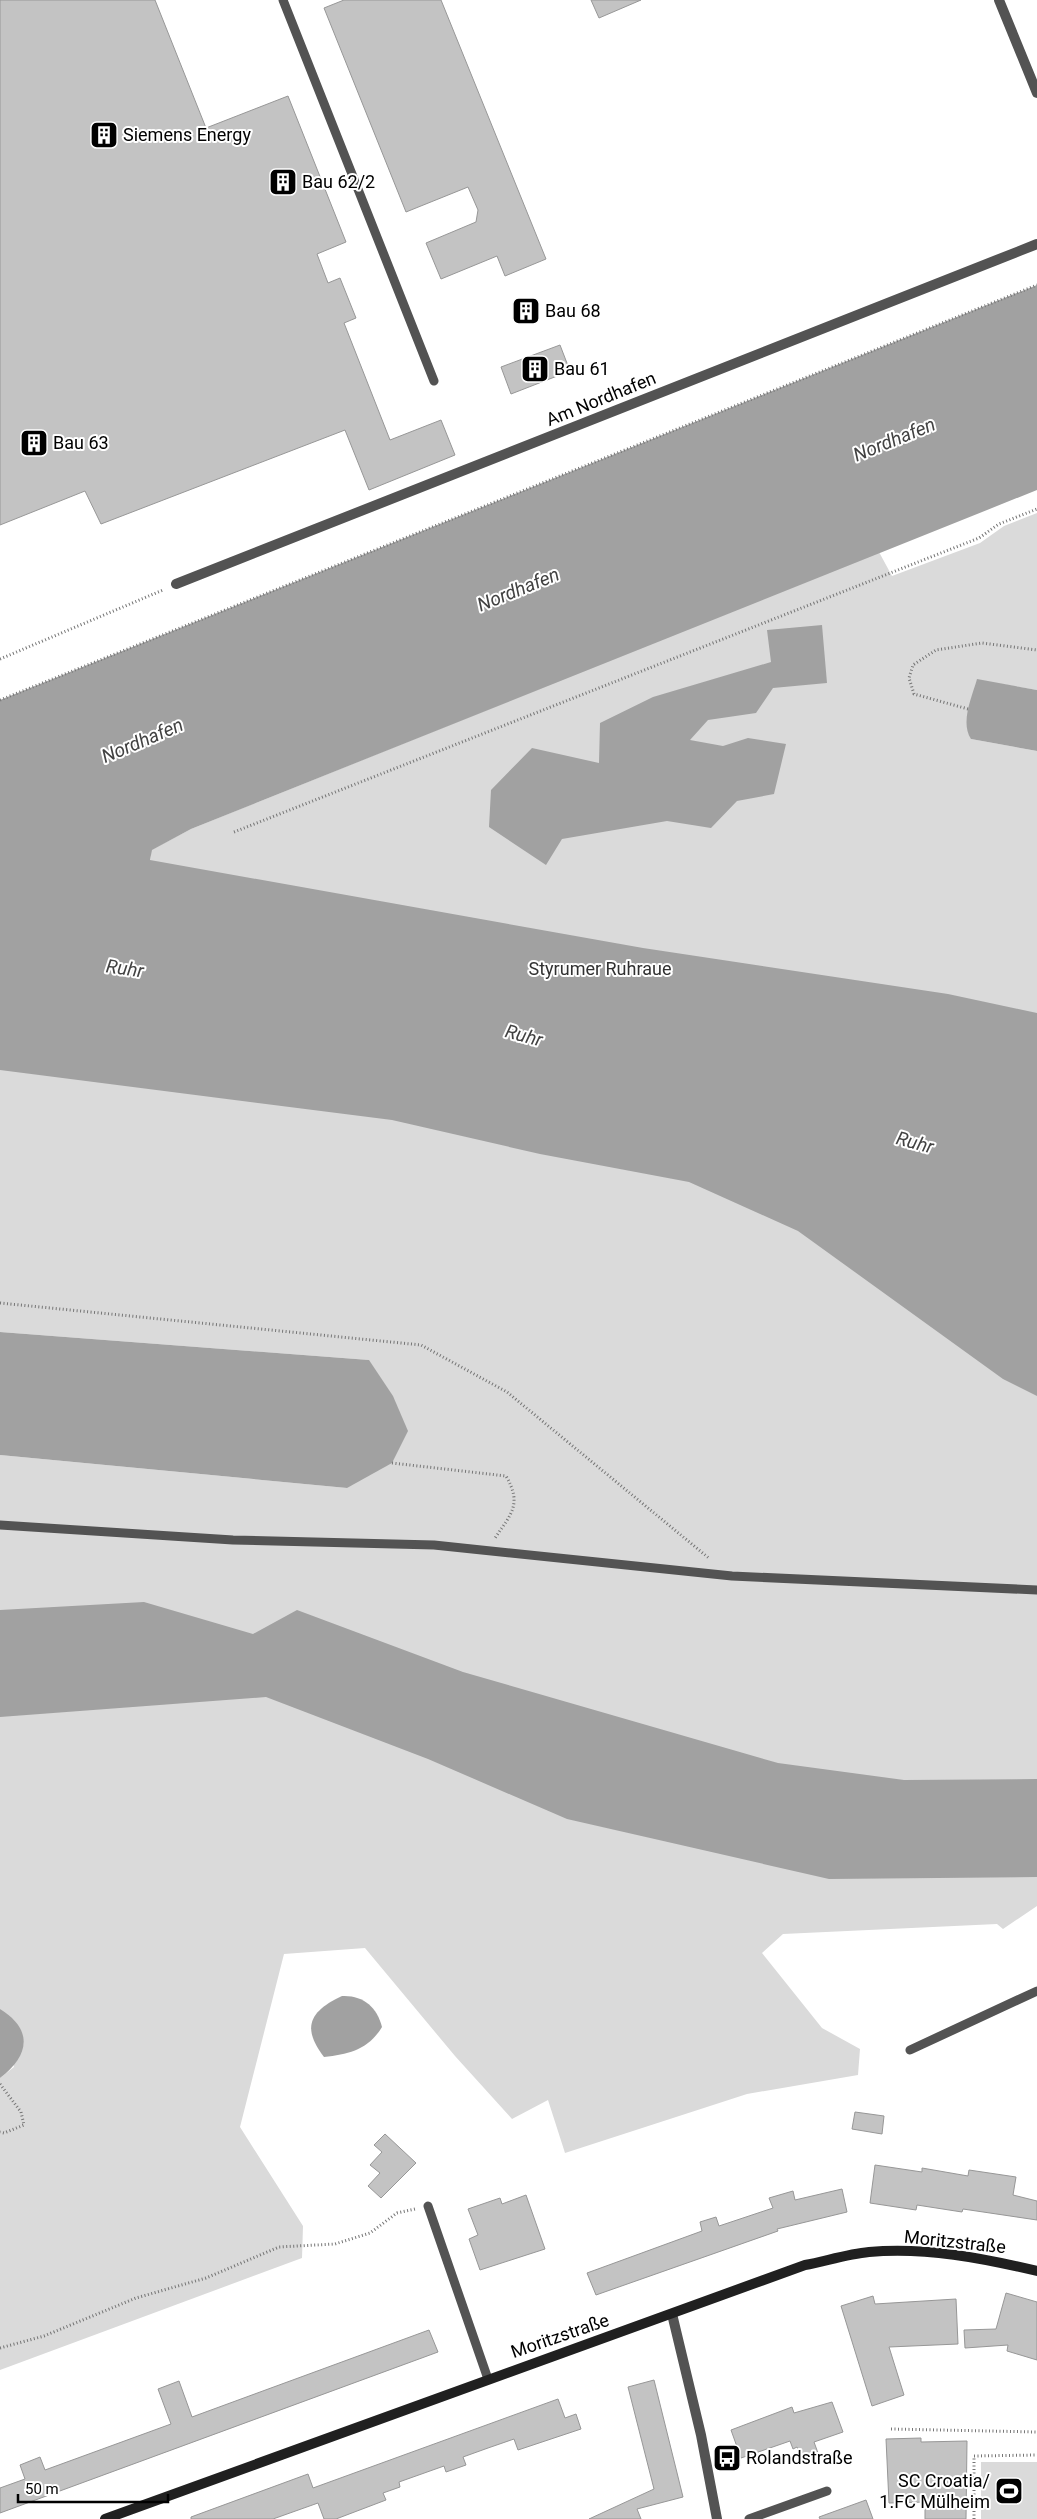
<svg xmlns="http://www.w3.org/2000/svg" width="1037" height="2519" viewBox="0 0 1037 2519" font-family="Roboto,sans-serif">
  <rect width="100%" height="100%" fill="#fff"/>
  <g fill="#dadada">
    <path d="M1037,513V690L977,680L971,739L1037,751V1906L1003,1929L997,1924L783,1934L762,1953L822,2028L860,2049L858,2075L747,2094L565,2153L548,2100L512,2119L455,2056L365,1948L284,1954L240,2127L303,2226L302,2258L0,2370V2078L14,2067L0,2009V1455L347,1488L369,1360L0,1332V890L150,861L151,850L191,829L879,552L892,576L980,543L1004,526Z"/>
    <rect x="981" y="2462" width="56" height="57"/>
  </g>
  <g fill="#a1a1a1">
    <path d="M1037,285V490L191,829L152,850L150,860L643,948L948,994L1037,1013V1396L1003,1379L798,1231L689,1182L540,1154L392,1120L0,1070V700Z"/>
    <path d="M822,625L827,683L773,688L756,713L708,720L690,740L723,746L748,738L786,744L774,794L737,801L711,828L667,821L562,839L546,865L489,827L491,790L532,748L599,763L600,723L653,697L771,662L767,630Z"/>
    <path d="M977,679L1037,690V751L971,739C960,722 972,697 977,679Z"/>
    <path d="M0,1332L369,1360L393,1396L408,1431L392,1463L347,1488L0,1455Z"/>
    <path d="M144,1602L253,1634L297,1610L463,1672L778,1763L904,1780L1037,1779V1877L829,1879L567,1819L428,1759L266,1697L0,1717V1610Z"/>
    <path d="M342,1996C363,1995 377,2007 382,2027C368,2050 349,2054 324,2057C301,2027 310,2011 342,1996Z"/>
    <path d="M0,2009C34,2030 29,2056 0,2078Z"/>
  </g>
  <g fill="#c3c3c3" stroke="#979797">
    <path d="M0,0H155L206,128L288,96L346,242L317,254L328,283L340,278L356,318L344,323L390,440L441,420L455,455L369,490L345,430L101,524L85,491L0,525Z"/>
    <path d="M344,0H441L546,259L505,276L497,256L441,279L426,243L476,222L478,210L468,187L406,212L324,8Z"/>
    <path d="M591,0H641L599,18Z"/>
    <path d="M560,345L570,371L511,394L501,367Z"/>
    <path d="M855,2112L884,2116L882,2134L852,2129Z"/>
    <path d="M385,2134L416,2163L381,2198L368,2186L380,2173L370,2165L382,2152L374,2145Z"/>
    <path d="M875,2165L922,2172V2168L968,2176L969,2170L1016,2177L1013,2195L1037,2201V2220L963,2209L962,2212L917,2205L916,2210L870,2203Z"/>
    <path d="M842,2189L847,2212L777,2229L778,2231L596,2295L587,2273L702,2231L700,2222L716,2217L719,2226L773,2208L769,2198L793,2191L795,2200Z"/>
    <path d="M526,2195L545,2249L480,2270L469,2239L478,2235L468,2209L500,2198L502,2204Z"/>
    <path d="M1006,2293L1037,2302V2360L1007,2351L1008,2345L965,2348L964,2330L996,2329Z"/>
    <path d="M873,2296L875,2304L956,2299L958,2344L889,2347L904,2395L872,2406L841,2306Z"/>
    <path d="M429,2330L438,2352L0,2513V2488L25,2479L20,2465L40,2457L45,2470L171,2424L158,2389L179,2381L192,2417Z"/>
    <path d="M654,2380L683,2497L637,2509L641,2519H589L654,2489L628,2387Z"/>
    <path d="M558,2399L565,2418L576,2414L581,2429L518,2450L514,2439L488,2448L463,2457L466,2465L446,2472L444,2466L399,2482L400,2487L383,2493L386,2500L336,2519H324L318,2503L273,2519H191V2517L308,2474L313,2488Z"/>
    <path d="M832,2402L843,2432L814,2442L818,2453L802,2459L797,2447L793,2449L790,2441L741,2458L731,2430L792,2407L794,2413Z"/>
    <path d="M921,2438V2442L967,2441L966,2519H925V2502L889,2503L886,2439Z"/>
    <path d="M866,2500L873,2519H820L819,2517Z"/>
  </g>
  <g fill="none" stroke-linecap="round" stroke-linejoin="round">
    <g stroke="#757575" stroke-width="3" stroke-dasharray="1 2.5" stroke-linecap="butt">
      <path d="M0,659L163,590"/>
      <path d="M0,700L1037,285"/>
      <path d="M968,709L914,694L909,678L913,665L936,650L982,643L1037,650"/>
      <path d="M234,832L979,538L999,524L1037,509"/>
      <path d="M0,1303L421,1345L507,1392L710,1559"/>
      <path d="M392,1463L506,1476C522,1504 512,1513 495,1538"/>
      <path d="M0,2084L21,2112L24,2125L4,2133L0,2132"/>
      <path d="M0,2348L44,2336L136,2298L206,2278L279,2247L335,2244L370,2233L397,2213L415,2209"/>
      <path d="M891,2429L1037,2432"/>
      <path d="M974,2519V2456L1037,2455"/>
    </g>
    <g stroke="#535353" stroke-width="9">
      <path d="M283,0L434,381"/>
      <path d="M0,1525L233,1540L434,1545L732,1576L1037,1590"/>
      <path d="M910,2050L1037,1991"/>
      <path d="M428,2206L488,2379"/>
      <path d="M749,2519L827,2491"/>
    </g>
    <g stroke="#535353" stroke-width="10">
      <path d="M999,0L1037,93"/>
      <path d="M176,584L1037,244"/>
      <path d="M672,2314L701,2435L717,2519"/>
    </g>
    <path stroke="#202020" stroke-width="10" d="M105,2519L805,2265C826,2261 848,2254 869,2252C926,2247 982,2258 1037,2271"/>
  </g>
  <defs>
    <symbol id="building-square" viewBox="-11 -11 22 22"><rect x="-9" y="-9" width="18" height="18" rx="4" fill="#000" stroke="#fff"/><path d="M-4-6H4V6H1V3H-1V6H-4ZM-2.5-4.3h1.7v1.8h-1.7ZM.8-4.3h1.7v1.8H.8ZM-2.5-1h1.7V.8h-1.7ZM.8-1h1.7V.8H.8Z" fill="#fff"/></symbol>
    <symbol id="bus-square" viewBox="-11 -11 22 22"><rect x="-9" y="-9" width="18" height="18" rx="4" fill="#000" stroke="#fff"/><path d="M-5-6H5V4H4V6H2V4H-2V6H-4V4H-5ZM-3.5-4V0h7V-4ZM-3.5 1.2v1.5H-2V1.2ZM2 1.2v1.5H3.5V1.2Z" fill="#fff"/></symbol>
    <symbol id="stadium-square" viewBox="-11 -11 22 22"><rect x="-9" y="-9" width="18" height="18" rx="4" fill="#000" stroke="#fff"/><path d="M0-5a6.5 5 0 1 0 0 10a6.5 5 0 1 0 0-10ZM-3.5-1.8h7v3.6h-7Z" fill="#fff"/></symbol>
  </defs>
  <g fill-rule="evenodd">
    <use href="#building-square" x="88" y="119" width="32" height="32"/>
    <use href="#building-square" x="267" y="166" width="32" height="32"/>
    <use href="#building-square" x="510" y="295" width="32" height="32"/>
    <use href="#building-square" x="519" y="353" width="32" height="32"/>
    <use href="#building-square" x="18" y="427" width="32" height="32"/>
    <use href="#bus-square" x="711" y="2442" width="32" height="32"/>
    <use href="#stadium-square" x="993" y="2475" width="32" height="32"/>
  </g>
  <g text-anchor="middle" stroke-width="4" stroke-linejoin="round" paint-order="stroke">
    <g font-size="18" fill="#000" stroke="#fff" text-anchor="start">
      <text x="123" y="141">Siemens Energy</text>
      <text x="302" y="188">Bau 62/2</text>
      <text x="545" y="317">Bau 68</text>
      <text x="554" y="375">Bau 61</text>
      <text x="53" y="449">Bau 63</text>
      <text x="746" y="2464">Rolandstraße</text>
      <text x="990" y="2487" text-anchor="end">SC Croatia/<tspan x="990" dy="21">1.FC Mülheim</tspan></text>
    </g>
    <g font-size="18" fill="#000" stroke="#fff">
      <text transform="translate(601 399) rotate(-22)" y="6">Am Nordhafen</text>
      <text transform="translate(955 2242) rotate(6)" y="6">Moritzstraße</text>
      <text transform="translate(560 2336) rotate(-19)" y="6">Moritzstraße</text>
    </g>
    <g font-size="18" fill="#313131" stroke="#fff">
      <text x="600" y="975">Styrumer Ruhraue</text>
    </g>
    <g font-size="19" font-style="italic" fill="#424242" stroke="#fff">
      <text transform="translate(894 439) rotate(-22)" y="7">Nordhafen</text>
      <text transform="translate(518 589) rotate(-22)" y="7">Nordhafen</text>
      <text transform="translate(142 740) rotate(-23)" y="7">Nordhafen</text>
      <text transform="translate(125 968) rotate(8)" y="7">Ruhr</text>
      <text transform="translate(524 1035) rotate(15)" y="7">Ruhr</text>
      <text transform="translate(915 1142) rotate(15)" y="7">Ruhr</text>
    </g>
  </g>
  <path d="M18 2494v8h150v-8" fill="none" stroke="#000000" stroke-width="2.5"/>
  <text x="25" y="2494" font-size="15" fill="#000000" stroke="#ffffff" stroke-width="4" paint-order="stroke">50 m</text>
</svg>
